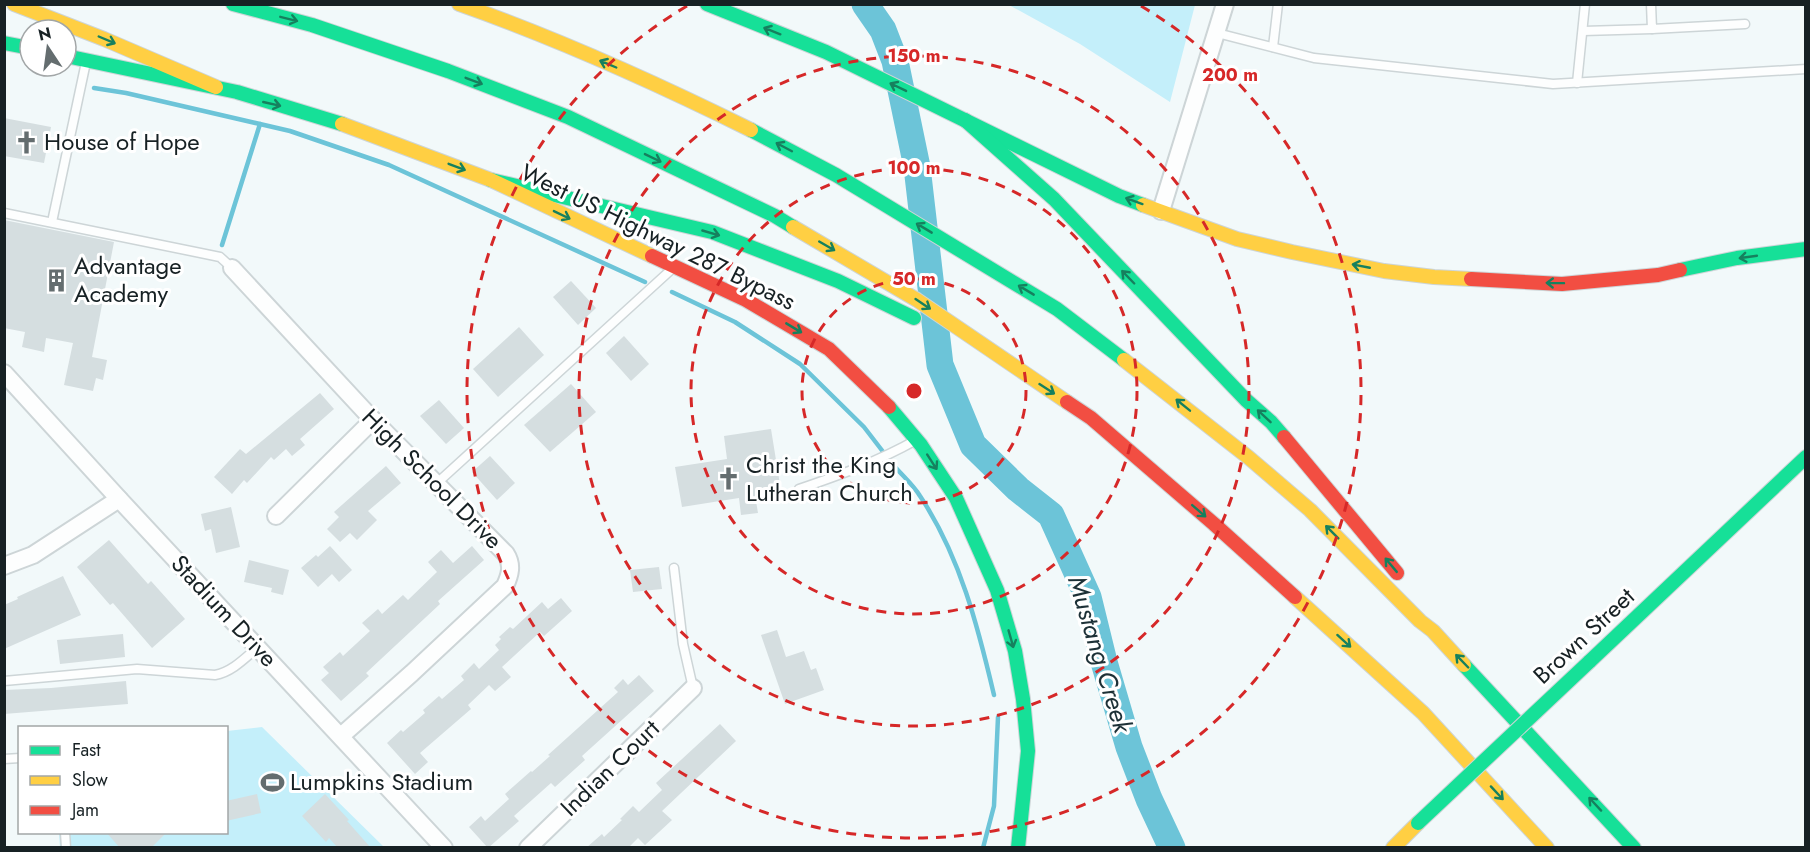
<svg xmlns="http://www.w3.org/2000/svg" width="1810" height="852" viewBox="0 0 1810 852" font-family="Jost,sans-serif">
  <rect width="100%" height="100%" fill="#f2f9fa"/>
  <g fill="#c4effa">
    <path d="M1009,5H1195L1170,102L1080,44Z"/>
    <path d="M262,727L384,847L60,848L59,833L226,832L227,731Z"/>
  </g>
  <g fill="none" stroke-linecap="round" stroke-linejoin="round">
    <g stroke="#6cc4d8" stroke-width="4.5">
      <path d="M94,88L126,93L290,131L389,165L645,282"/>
      <path d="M222,245L260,124"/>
      <path d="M672,292L735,322L800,364L864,427L884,453"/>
      <path d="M896,468C904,477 914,486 920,496C960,556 978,627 994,695"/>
      <path d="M983,848L994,806L998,717"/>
    </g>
    <path stroke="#6cc4d8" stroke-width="27" d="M865,4L883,30L895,61L917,167L940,365L973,445L1018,489L1051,515L1088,597L1104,662L1129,747L1149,799L1172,848"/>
  </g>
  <g fill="#d5dee0">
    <path d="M4,118L51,127L44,163L4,156Z"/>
    <path d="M4,220L114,242L92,357L107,360L103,380L96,378L93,391L64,385L73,343L46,338L44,352L22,347L25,332L4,328Z"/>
    <path d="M571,281L596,308L578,325L553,297Z"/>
    <path d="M519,327L544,355L498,397L473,369Z"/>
    <path d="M624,336L649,364L631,381L606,353Z"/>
    <path d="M571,384L596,412L550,452L524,425Z"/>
    <path d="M320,393L334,409L300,439L305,445L292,456L286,449L274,460L271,457L247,483L244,480L232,494L214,477L240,449L246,454Z"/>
    <path d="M439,400L464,428L446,444L420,416Z"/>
    <path d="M771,429L781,491L755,495L758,513L741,515L739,498L682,507L675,467L727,459L724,436Z"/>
    <path d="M490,456L515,483L497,500L472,472Z"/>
    <path d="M386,466L401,483L368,511L377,520L357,540L350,533L340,542L327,529L339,517L334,512Z"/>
    <path d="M231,507L240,547L216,553L211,529L205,531L201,514Z"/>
    <path d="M109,540L148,584L151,581L185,619L152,648L113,603L110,605L77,567Z"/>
    <path d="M330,546L352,570L339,582L332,574L318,587L301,568L316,555L318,557Z"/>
    <path d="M472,546L484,560L438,601L440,604L366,673L369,676L341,701L321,680L329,673L323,667L340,652L343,656L370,631L362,623L378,609L382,614L403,595L408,600L437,572L428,562L441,550L453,563Z"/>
    <path d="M249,560L289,570L283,595L271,592L272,588L244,582Z"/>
    <path d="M659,567L662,589L633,592L630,570Z"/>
    <path d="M63,576L81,615L4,649V605L18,599L17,597Z"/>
    <path d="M561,598L572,611L544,636L540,632L502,667L511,677L495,691L489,685L468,705L471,709L420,753L428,762L415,774L387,743L401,730L403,732L425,713L423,710L439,696L442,699L464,680L461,676L474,663L479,669L499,650L495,645L501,639L499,637L510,627L513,629L542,602L548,609Z"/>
    <path d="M777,630L786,657L804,651L811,670L816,668L824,690L785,704L761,635Z"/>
    <path d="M123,634L125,657L60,664L57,640Z"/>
    <path d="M639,675L654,691L582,756L585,760L555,787L551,783L514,816L519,821L488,848L469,827L481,816L485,821L509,799L505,794L531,771L532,772L550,756L548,755L618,692L614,688L623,679L628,685Z"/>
    <path d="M126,681L128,704L4,714V690L51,688Z"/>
    <path d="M720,724L736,741L662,811L672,820L645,845L638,838L628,848H586L602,834L604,837L622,820L620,819L633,806L639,812L662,790L656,783Z"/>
    <path d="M257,794L261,813L226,821V801Z"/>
    <path d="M325,794L349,820L347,821L371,848H338L329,838L326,842L302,816Z"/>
    <path d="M106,832H167L151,848H120Z"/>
  </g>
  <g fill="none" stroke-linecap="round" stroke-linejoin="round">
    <defs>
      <g id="lane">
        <path d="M1651,4L1652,29L1745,24"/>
        <path d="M1583,31L1652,29"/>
        <path d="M1217,33L1314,58L1553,84L1806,69"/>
        <path d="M1273,47L1278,4"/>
        <path d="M1577,83L1585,4"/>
        <path d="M4,213L220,257L232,268"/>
        <path d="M52,222L86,62"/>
        <path d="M436,484L673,268"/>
        <path d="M799,489C840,475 879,461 916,440"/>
        <path d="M674,568L683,644L693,688"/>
        <path d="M4,681L137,669L215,675C232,672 245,658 258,647"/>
        <path d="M4,759L20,758"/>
        <path d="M65,832L66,848"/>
      </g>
      <g id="street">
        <path d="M1161,211L1225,4"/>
        <path d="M232,268L373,420L506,554C513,565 510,575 505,586L412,673L341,736"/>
        <path d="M4,373L119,499L444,848"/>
        <path d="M276,516L373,420"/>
        <path d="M4,566L33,555L119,499"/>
        <path d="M528,848L693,688"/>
      </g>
      <g id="fast">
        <path d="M233,4L312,25L448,71L568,117L775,216L793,227"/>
        <path d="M707,4L826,52L1119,196L1143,205"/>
        <path d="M4,43L30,48"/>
        <path d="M66,56L237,92L342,124"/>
        <path d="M965,120L1054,199L1246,400L1271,422L1284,437"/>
        <path d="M751,130L836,175L1057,309L1124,360"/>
        <path d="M491,180L712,232L838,281L914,318"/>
        <path d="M1680,270L1737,258L1806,249"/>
        <path d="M889,407L921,445L956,498L997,590L1015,651L1023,699L1028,751L1018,848"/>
        <path d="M1589,662L1806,457"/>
        <path d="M1464,665L1634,848"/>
      </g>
      <g id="slow">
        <path d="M14,4L104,39L216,87"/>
        <path d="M459,4C559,39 656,83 751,130"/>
        <path d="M342,124L491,180L652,256"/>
        <path d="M1143,205L1237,239L1292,252L1384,271L1434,277L1471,279"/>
        <path d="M793,227L917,300L1067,402"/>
        <path d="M1124,360L1248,457L1310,510L1420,621L1433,631L1464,665"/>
        <path d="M1295,597L1423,713L1547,848"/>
        <path d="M1393,848L1418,823"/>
      </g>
      <g id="jam">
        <path d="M652,256L746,300L829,349L889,407"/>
        <path d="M1471,279L1562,284L1658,275L1680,270"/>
        <path d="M1067,402L1091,418L1214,524L1295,597"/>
        <path d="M1284,437L1397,573"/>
      </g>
    </defs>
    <use href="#lane" stroke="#cdd5d7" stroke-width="11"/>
    <use href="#street" stroke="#cdd5d7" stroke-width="20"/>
    <use href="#fast" stroke="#cdd5d7" stroke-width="16"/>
    <use href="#slow" stroke="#cdd5d7" stroke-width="16"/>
    <use href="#jam" stroke="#cdd5d7" stroke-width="16"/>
    <use href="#lane" stroke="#fdfefe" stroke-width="8"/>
    <use href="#street" stroke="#fdfefe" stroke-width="16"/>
    <use href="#fast" stroke="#16e098" stroke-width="14"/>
    <use href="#slow" stroke="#ffcf43" stroke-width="14"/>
    <use href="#jam" stroke="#f24e42" stroke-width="14"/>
    <defs>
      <path id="fast-bridge" d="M1418,823L1589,662"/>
    </defs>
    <use href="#fast-bridge" stroke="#cdd5d7" stroke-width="16" stroke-linecap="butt"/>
    <use href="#fast-bridge" stroke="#16e098" stroke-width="14"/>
  </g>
  <defs><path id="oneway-shaft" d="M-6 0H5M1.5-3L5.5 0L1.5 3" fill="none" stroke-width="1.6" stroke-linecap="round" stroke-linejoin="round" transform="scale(1.5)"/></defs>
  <g stroke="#16805e">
    <use href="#oneway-shaft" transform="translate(289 19) rotate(14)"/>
    <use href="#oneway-shaft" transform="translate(772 31) rotate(-158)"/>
    <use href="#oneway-shaft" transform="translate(107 40) rotate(23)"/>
    <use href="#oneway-shaft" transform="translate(608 64) rotate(-157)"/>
    <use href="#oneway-shaft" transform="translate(474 81) rotate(21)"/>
    <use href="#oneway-shaft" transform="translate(898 87) rotate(-154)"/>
    <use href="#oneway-shaft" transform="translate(272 104) rotate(13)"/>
    <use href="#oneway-shaft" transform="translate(784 147) rotate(-152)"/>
    <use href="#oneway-shaft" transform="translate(653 158) rotate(26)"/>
    <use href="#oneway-shaft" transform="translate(457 167) rotate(21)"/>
    <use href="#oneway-shaft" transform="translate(1134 201) rotate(-160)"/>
    <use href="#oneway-shaft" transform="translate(562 215) rotate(26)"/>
    <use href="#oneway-shaft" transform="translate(924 228) rotate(-149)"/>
    <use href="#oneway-shaft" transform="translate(711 233) rotate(16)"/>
    <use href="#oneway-shaft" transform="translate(827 246) rotate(30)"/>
    <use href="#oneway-shaft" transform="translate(1748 257) rotate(172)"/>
    <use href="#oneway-shaft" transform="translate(1361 266) rotate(-169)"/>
    <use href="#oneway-shaft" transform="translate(1128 277) rotate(-134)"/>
    <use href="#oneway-shaft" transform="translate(1555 283) rotate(-179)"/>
    <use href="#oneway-shaft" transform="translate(1026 290) rotate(-149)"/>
    <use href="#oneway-shaft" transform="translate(923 304) rotate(34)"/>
    <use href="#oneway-shaft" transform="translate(794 328) rotate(31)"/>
    <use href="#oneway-shaft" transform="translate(1047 389) rotate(33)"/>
    <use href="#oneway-shaft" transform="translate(1183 405) rotate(-141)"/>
    <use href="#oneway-shaft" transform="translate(1264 416) rotate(-137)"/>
    <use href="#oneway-shaft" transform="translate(932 462) rotate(57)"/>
    <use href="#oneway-shaft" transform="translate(1199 511) rotate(41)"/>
    <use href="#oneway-shaft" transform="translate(1332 532) rotate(-135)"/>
    <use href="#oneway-shaft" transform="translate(1391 565) rotate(-130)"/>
    <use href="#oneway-shaft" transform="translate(1011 639) rotate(74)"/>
    <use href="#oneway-shaft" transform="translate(1344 641) rotate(42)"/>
    <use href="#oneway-shaft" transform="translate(1462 661) rotate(-134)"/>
    <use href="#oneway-shaft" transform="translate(1497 793) rotate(47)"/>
    <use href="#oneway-shaft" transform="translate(1595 804) rotate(-133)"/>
  </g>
  <g fill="none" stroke="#d62828" stroke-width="3" stroke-dasharray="10 8">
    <circle cx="914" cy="391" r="112"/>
    <circle cx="914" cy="391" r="223"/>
    <circle cx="914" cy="391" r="335"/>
    <path d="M1141 6A447 447 0 1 1 687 6"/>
  </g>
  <defs>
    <symbol id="church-bare" viewBox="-9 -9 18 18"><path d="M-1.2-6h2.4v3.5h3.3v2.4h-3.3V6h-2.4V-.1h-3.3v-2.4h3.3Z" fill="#646d6f" stroke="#fff" stroke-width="2.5" paint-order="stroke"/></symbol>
    <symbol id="building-bare" viewBox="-9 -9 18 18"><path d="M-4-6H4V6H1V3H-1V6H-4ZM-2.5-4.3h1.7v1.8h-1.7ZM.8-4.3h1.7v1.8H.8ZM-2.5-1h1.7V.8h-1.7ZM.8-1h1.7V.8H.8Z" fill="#646d6f" stroke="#fff" stroke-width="2.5" paint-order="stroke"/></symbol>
    <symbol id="stadium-bare" viewBox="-9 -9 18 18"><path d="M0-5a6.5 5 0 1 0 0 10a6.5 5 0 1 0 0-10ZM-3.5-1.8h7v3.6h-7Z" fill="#646d6f" stroke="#fff" stroke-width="2.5" paint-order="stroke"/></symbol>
  </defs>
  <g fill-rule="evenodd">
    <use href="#church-bare" x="10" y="126" width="33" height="33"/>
    <use href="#building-bare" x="40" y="264" width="33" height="33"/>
    <use href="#church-bare" x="712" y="462" width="33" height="33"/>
    <use href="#stadium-bare" x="256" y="766" width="33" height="33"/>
  </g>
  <g text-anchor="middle" stroke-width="6" stroke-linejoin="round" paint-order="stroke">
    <g font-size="24" fill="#172124" stroke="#fff" text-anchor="start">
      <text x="44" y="150">House of Hope</text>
      <text x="74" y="274">Advantage<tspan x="74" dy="28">Academy</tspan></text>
      <text x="746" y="473">Christ the King<tspan x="746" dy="28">Lutheran Church</tspan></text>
      <text x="290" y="790">Lumpkins Stadium</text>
    </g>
    <g font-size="24" fill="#172124" stroke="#fff">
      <text transform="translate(658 237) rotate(26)" y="8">West US Highway 287 Bypass</text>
      <text transform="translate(432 479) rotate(45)" y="8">High School Drive</text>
      <text transform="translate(224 611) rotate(47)" y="8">Stadium Drive</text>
      <text transform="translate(1584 636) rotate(-43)" y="8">Brown Street</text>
      <text transform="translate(610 768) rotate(-44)" y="8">Indian Court</text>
    </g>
    <g font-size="26" font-style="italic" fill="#1d3137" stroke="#fff">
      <text transform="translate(1100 654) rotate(73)" y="9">Mustang Creek</text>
    </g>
  </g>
  <circle cx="914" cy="391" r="9" fill="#d62828" stroke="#fff" stroke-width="3"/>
  <g font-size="18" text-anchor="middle" font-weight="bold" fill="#d62828" stroke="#fff" stroke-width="6" stroke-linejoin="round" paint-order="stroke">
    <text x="914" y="62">150 m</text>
    <text x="1230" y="81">200 m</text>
    <text x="914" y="174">100 m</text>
    <text x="914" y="285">50 m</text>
  </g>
  <rect width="1810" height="852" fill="none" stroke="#172124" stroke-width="12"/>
  <rect x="18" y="726" width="210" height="108" fill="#ffffff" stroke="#a2a6a7" stroke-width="1.5"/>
  <rect x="30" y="746" width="30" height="9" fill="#16e098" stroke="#a2a6a7" stroke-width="1.5"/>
  <text x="72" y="756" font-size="18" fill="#172124">Fast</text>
  <rect x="30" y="776" width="30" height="9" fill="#ffcf43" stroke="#a2a6a7" stroke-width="1.5"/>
  <text x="72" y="786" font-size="18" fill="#172124">Slow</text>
  <rect x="30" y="806" width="30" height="9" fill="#f24e42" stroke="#a2a6a7" stroke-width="1.5"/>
  <text x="72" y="816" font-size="18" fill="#172124">Jam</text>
  <g transform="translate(48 48) rotate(347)"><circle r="28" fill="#ffffff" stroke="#a2a6a7" stroke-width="1.5"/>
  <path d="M0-4.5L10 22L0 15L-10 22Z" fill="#646d6f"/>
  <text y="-9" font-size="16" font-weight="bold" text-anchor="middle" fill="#172124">N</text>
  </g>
</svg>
